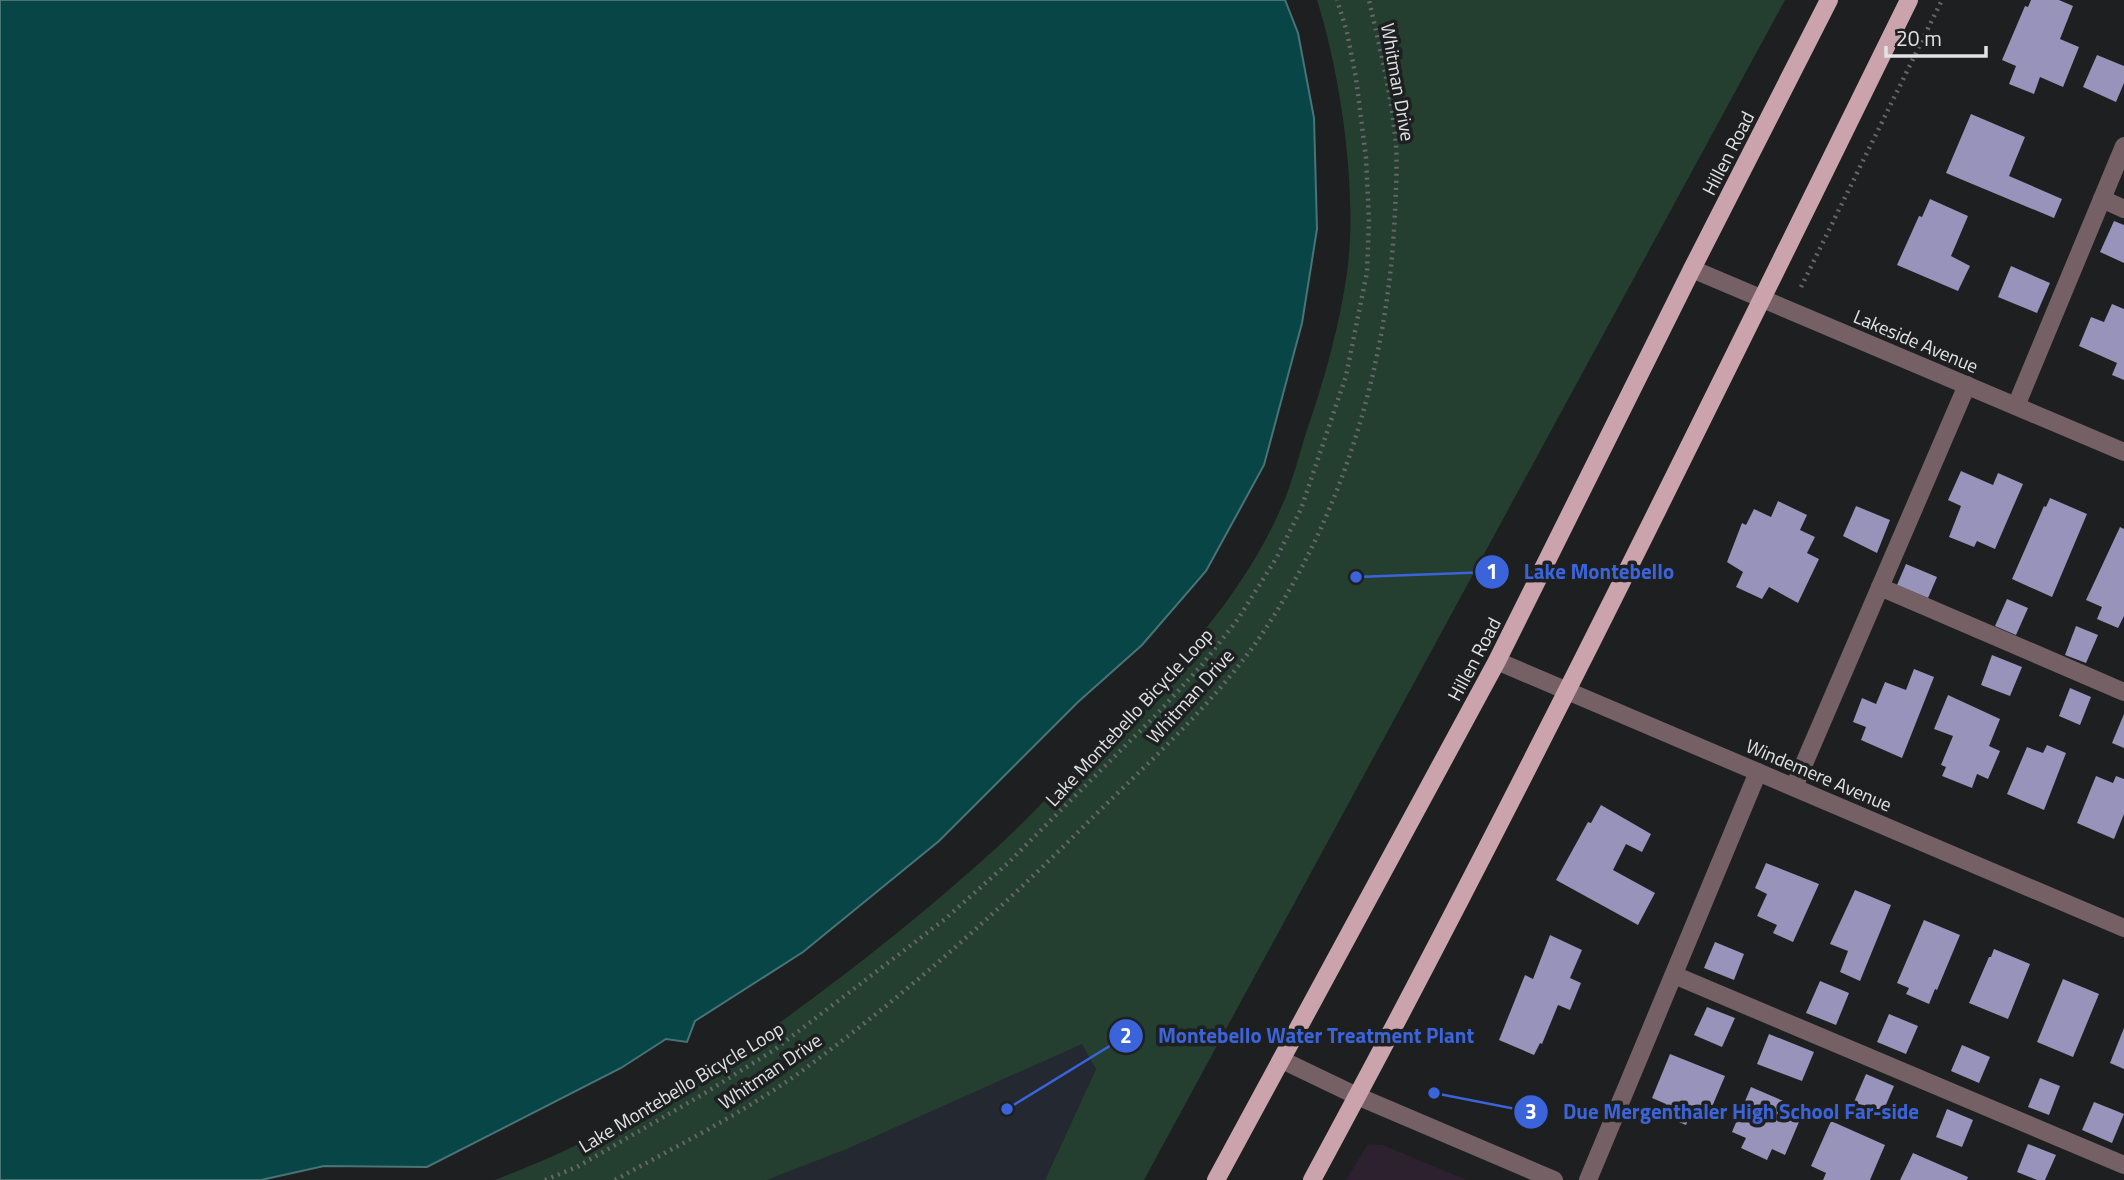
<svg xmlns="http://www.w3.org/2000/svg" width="2124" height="1180" viewBox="0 0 2124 1180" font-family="'Titillium Web',sans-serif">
  <rect width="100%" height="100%" fill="#1d1f21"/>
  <path fill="#242830" d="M1082,1043L1096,1069L1045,1180H767L847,1149Z"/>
  <path fill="#2d212f" d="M1368,1144L1383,1145L1466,1180H1346Z"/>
  <path fill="#243e30" d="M1317,0H1785L1144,1180H1045L1096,1069L1082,1044L847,1149L767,1180H495C519,1170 544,1161 568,1149C594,1137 618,1121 643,1106C684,1083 726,1060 765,1033C844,977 921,916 993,851C1028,819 1060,784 1093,750C1167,676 1243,599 1284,501C1293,479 1299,456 1306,433C1324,381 1339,328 1347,273C1358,193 1341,76 1317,0Z"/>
  <path fill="#074547" stroke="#497476" stroke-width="2" d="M0,0H1285L1298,33L1314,118L1317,229L1302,323L1264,465L1206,571L1142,645L1078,702L939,841L803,952L695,1021L687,1042L666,1039L621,1068L427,1167L324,1166L261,1180H0Z"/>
  <g fill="#9793ba">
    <path d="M2031,0H2059L2073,6L2060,39L2079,47L2063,87L2040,77L2034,94L2009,84L2016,66L2002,60L2025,6L2028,7Z"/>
    <path d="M2097,55L2124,66V83L2116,102L2083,87Z"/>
    <path d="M1971,114L2025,137L2009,176L2062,199L2054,218L1946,173Z"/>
    <path d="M1930,199L1968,216L1951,256L1970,266L1958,291L1897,265L1919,216L1922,217Z"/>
    <path d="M2114,221L2124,225V263L2100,252Z"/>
    <path d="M2011,266L2050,283L2037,313L1998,297Z"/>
    <path d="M2112,304L2124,309V380L2112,375L2117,363L2079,346L2091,317L2104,322Z"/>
    <path d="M1961,471L1993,485L1998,473L2023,484L1995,549L1977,541L1974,547L1949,537L1961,506L1948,500Z"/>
    <path d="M2050,498L2087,514L2052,597L2012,579L2044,506L2046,507Z"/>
    <path d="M1778,501L1807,515L1800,530L1815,537L1807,553L1819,559L1798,603L1769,587L1762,599L1736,587L1743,572L1727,562L1742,523L1746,525L1754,509L1771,517Z"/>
    <path d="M1856,506L1890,520L1877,553L1843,536Z"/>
    <path d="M2120,527L2124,529V616L2118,628L2097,619L2102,607L2086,600Z"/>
    <path d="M1906,564L1937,577L1928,598L1897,585Z"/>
    <path d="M2007,599L2028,608L2016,635L1995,626Z"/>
    <path d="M2076,626L2098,635L2086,663L2065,655Z"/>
    <path d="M1992,655L2022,667L2010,696L1981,685Z"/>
    <path d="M1914,669L1934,677L1902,758L1861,740L1866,727L1853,722L1862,698L1876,704L1885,682L1906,690Z"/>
    <path d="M2070,688L2091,697L2080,725L2059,716Z"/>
    <path d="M1948,695L2000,719L1989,746L2000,751L1988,779L1977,774L1972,788L1942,776L1946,767L1941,765L1953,736L1934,729Z"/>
    <path d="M2124,714V748L2112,743Z"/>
    <path d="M2047,745L2066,753L2044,810L2007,794L2027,747L2043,753Z"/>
    <path d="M2096,776L2113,783L2116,776L2124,779V814L2114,839L2077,823Z"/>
    <path d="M1601,805L1651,834L1642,852L1626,844L1613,870L1655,893L1638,925L1556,880L1588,822L1591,823Z"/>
    <path d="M1766,863L1819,884L1793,942L1773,933L1777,925L1757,916L1767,894L1755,888Z"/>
    <path d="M1855,890L1891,905L1860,981L1840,972L1848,951L1830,944Z"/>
    <path d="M1924,920L1960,935L1937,990L1935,989L1929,1004L1906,994L1909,988L1897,983Z"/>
    <path d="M1550,935L1582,950L1570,978L1581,983L1570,1010L1558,1005L1542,1044L1540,1043L1534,1055L1499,1040L1525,975L1533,979Z"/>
    <path d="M1715,942L1744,954L1734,980L1704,968Z"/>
    <path d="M1994,949L2030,964L2008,1019L1969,1003L1989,957H1991Z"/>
    <path d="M2063,979L2099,994L2073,1057L2037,1042Z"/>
    <path d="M1820,981L1849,993L1836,1025L1806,1013Z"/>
    <path d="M1707,1007L1735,1018L1722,1047L1694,1035Z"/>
    <path d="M1889,1014L1918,1026L1906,1054L1877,1042Z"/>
    <path d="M2124,1028V1069L2110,1063Z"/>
    <path d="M1769,1034L1814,1052L1802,1081L1757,1064Z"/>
    <path d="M1962,1045L1990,1057L1979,1083L1951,1071Z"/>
    <path d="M1670,1054L1725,1076L1706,1121L1690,1115L1686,1125L1674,1120L1661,1115L1666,1104L1652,1098Z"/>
    <path d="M1866,1074L1894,1086L1882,1114L1854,1102Z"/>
    <path d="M2040,1078L2060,1086L2049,1115L2028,1107Z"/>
    <path d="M1751,1087L1804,1110L1785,1155L1772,1149L1767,1160L1741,1148L1746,1138L1732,1132Z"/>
    <path d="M2094,1102L2124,1114L2112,1143L2082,1130Z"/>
    <path d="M1947,1109L1973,1120L1962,1147L1936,1137Z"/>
    <path d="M1831,1121L1885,1145L1870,1180H1823L1826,1173L1811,1166Z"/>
    <path d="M2028,1144L2056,1155L2045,1180H2037L2017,1172Z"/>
    <path d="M1913,1153L1968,1177L1967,1180H1900Z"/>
  </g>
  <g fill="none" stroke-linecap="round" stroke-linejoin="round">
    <g stroke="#666769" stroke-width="4.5" stroke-dasharray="2 5" stroke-linecap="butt">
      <path d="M1801,287L1942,0"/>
      <path d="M545,1180L577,1167L705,1093L774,1050L945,919L1008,863L1156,715L1201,666L1238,619L1277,557L1301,509L1346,376L1367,272L1369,221L1366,158L1356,78L1347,32L1337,0"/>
      <path d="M615,1180C677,1146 741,1114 799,1073C899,1000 993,917 1081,829C1143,767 1212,707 1262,634C1345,511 1389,358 1395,211C1396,186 1398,159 1395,135C1390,89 1379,44 1369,0"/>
    </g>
    <g stroke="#746065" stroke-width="18">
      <path d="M2102,199L2124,209"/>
      <path d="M2016,406L2124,146"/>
      <path d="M1880,587L2124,692"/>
      <path d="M1794,787L1967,385"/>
      <path d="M1674,975L2124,1165"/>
      <path d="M1588,1180L1758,772"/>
    </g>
    <g stroke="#746065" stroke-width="18">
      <path d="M1692,269L2124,452"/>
      <path d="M1497,661L2124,928"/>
      <path d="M1282,1060L1357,1096L1554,1180"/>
    </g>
    <g stroke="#cba3ad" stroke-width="18">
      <path d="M1216,1180L1497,661L1692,269L1829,0"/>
      <path d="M1312,1180C1522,792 1714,396 1909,0"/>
    </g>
  </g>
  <g text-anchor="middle" stroke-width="7" stroke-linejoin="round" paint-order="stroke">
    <g font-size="19" fill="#e2e3e5" stroke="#1d1f21">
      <text transform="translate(1398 82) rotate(80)" y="7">Whitman Drive</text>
      <text transform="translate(1728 153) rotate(-63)" y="7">Hillen Road</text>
      <text transform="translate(1916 341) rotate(23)" y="7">Lakeside Avenue</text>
      <text transform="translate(1474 659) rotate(-62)" y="7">Hillen Road</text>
      <text transform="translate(1190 696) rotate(-48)" y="7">Whitman Drive</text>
      <text transform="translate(1129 717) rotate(-47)" y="7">Lake Montebello Bicycle Loop</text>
      <text transform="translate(1819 775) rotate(23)" y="7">Windemere Avenue</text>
      <text transform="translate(770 1071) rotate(-34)" y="7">Whitman Drive</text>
      <text transform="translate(681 1087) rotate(-31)" y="7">Lake Montebello Bicycle Loop</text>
    </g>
  </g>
  <path fill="none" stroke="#3b64da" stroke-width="2.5" d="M1356 577L1492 572M1007 1109L1126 1036M1434 1093L1531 1112"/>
  <g fill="#3b64da" stroke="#1d1f21" stroke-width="2.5">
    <circle cx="1356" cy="577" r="7"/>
    <circle cx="1007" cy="1109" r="7"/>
    <circle cx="1434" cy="1093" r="7"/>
    <circle cx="1492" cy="572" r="18"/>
    <circle cx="1126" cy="1036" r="18"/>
    <circle cx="1531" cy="1112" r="18"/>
  </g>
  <g font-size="21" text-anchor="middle" font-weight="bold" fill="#fff">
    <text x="1492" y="579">1</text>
    <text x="1126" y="1043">2</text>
    <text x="1531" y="1119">3</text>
  </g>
  <g font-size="21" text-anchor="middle" font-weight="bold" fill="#3b64da" stroke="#1d1f21" stroke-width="7" stroke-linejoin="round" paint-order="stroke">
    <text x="1599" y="579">Lake Montebello</text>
    <text x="1316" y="1043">Montebello Water Treatment Plant</text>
    <text x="1741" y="1119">Due Mergenthaler High School Far-side</text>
  </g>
  <path d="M1886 46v10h100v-10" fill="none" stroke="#e2e3e5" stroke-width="3.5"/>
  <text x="1896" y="46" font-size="21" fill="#e2e3e5" stroke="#1d1f21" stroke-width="5" paint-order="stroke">20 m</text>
</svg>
